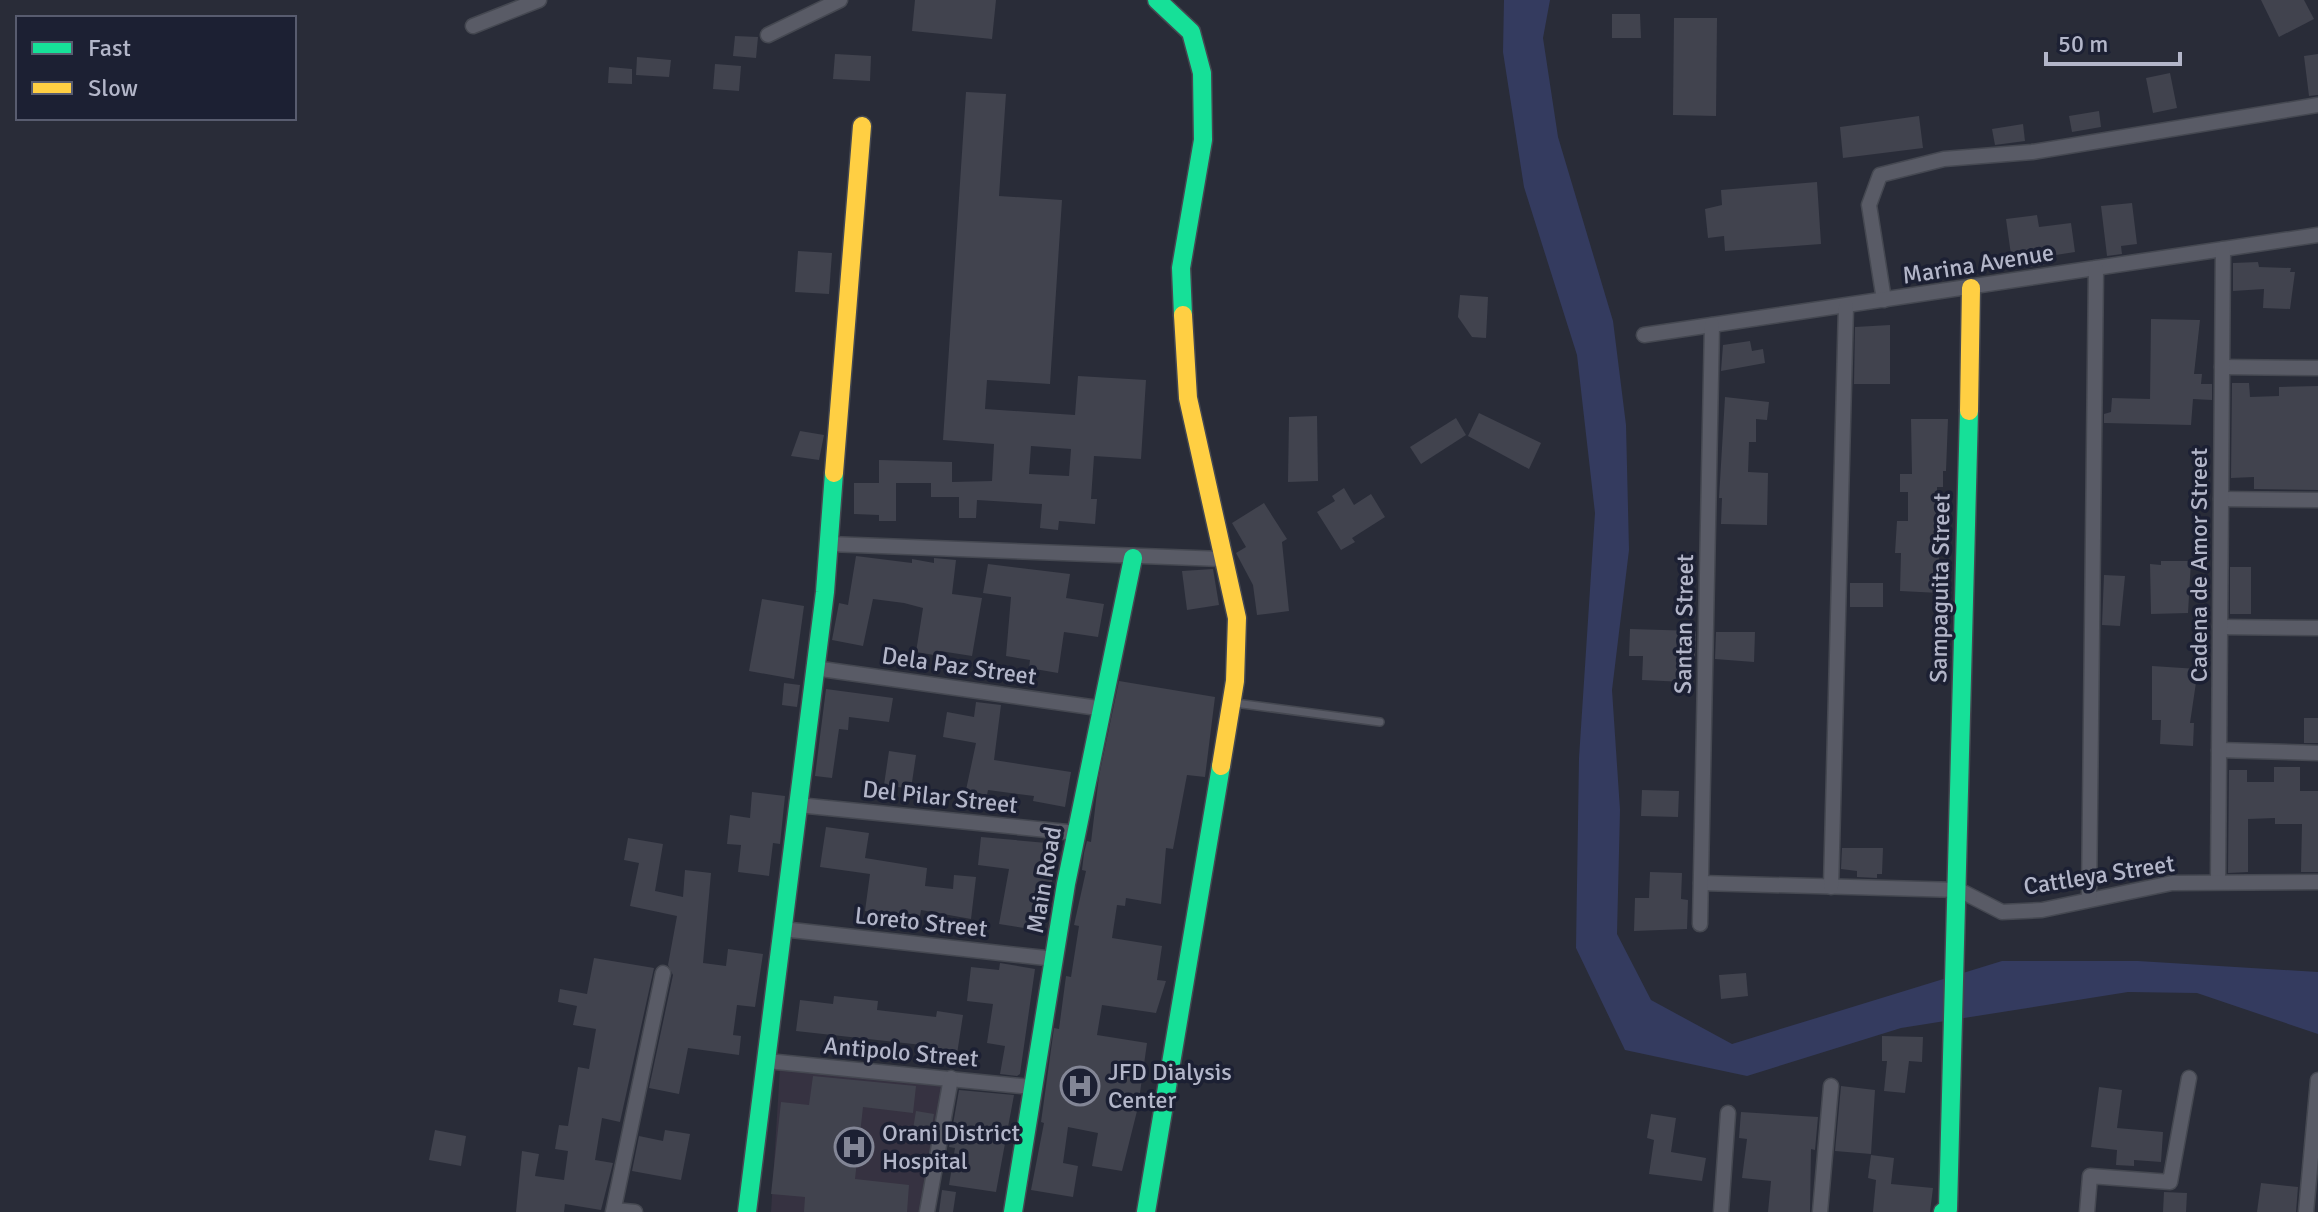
<svg xmlns="http://www.w3.org/2000/svg" width="2318" height="1212" viewBox="0 0 2318 1212" font-family="Signika,sans-serif">
  <rect width="100%" height="100%" fill="#292c38"/>
  <path fill="#363241" d="M780,1068L944,1083L922,1212H771Z"/>
  <path fill="#343b5f" d="M1504,0H1550L1543,38L1558,137L1613,321L1626,425L1629,550L1612,690L1620,810L1617,934L1651,1000L1732,1044L2002,961H2138L2318,972V1034L2197,993L2128,992L1901,1028L1747,1076L1625,1050L1576,948L1579,758L1595,513L1577,355L1524,187L1503,52Z"/>
  <g fill="#41434e" fill-rule="evenodd">
    <path d="M915,0H996L992,39L912,31Z"/>
    <path d="M2261,0H2304L2314,19L2279,37Z"/>
    <path d="M1612,14H1640L1641,38H1612Z"/>
    <path d="M1674,18H1717L1716,116L1673,115Z"/>
    <path d="M735,36L758,37L756,58L733,56Z"/>
    <path d="M835,54L871,56L870,81L833,79Z"/>
    <path d="M2318,54V95L2309,96L2304,56Z"/>
    <path d="M637,57L671,60L669,77L636,75Z"/>
    <path d="M715,64L741,66L739,91L713,89Z"/>
    <path d="M609,67L632,69V84L608,83Z"/>
    <path d="M2170,73L2177,108L2153,113L2146,78Z"/>
    <path d="M966,92L1006,94L999,196L1062,200L1050,384L987,380L985,409L1075,415L1078,376L1146,380L1141,459L1094,456L1091,499H1097L1095,524L1059,521L1058,530L1040,528L1042,504L977,500L976,518H959V497H931V483H896V521H879V515L854,514V483H879V460L952,462V482L992,481L994,444L943,440ZM1031,446L1071,449L1069,476L1029,474Z"/>
    <path d="M2099,111L2101,127L2072,132L2069,116Z"/>
    <path d="M1919,116L1923,148L1843,158L1840,127Z"/>
    <path d="M2023,124L2025,141L1995,145L1992,129Z"/>
    <path d="M1817,182L1821,244L1725,251L1724,236L1708,238L1705,209L1722,205L1721,190Z"/>
    <path d="M2132,203L2137,244L2121,246L2122,254L2107,256L2101,206Z"/>
    <path d="M2037,215L2039,227L2071,223L2075,252L2043,257L2044,265L2013,269L2006,219Z"/>
    <path d="M798,251L832,253L829,294L795,292Z"/>
    <path d="M2258,262L2259,267L2291,268L2290,272H2295L2290,309L2263,308L2264,289L2233,291V263Z"/>
    <path d="M1460,295L1488,297L1486,338L1472,337L1458,317Z"/>
    <path d="M2151,319L2200,320L2194,374H2202L2201,384H2212V400L2193,399L2191,425L2104,423V414L2111,412L2112,398L2150,399Z"/>
    <path d="M1890,325V384H1854L1855,327Z"/>
    <path d="M1750,341L1752,351L1763,349L1765,363L1721,371L1723,345Z"/>
    <path d="M2232,383H2249L2250,397L2279,396V387L2318,386V490L2254,489V477L2231,478Z"/>
    <path d="M1725,397L1769,402L1767,420L1756,419V442H1749L1748,472L1768,473L1767,525L1721,524L1722,498H1719Z"/>
    <path d="M1479,413L1541,443L1529,469L1468,436Z"/>
    <path d="M1317,416L1318,481L1288,482L1289,417Z"/>
    <path d="M1456,418L1466,435L1421,464L1410,447Z"/>
    <path d="M1911,419H1948L1946,471H1943V487H1937L1940,593L1900,591L1901,553H1895L1897,521H1908V492H1900V474H1912Z"/>
    <path d="M800,431L824,435L819,460L791,456Z"/>
    <path d="M1344,488L1354,505L1371,494L1385,517L1352,538L1355,542L1341,550L1317,512L1335,501L1332,496Z"/>
    <path d="M1264,503L1287,539L1282,542L1289,611L1257,615L1253,585L1236,553L1246,547L1232,523Z"/>
    <path d="M856,556L912,563V559L934,563V558L956,560L952,594L982,598L972,656L940,651V656L916,652L923,608L904,603L873,599L863,646L832,640L839,603L848,605Z"/>
    <path d="M2161,561H2191L2188,613L2151,614L2150,564L2161,565Z"/>
    <path d="M988,564L1070,574L1066,598L1104,604L1098,637L1064,632L1058,673L1029,668L1030,660L1006,656L1011,597L983,593Z"/>
    <rect x="2230" y="567" width="21" height="47"/>
    <path d="M1213,569L1219,605L1187,610L1182,571Z"/>
    <path d="M2104,575L2125,576L2120,626L2102,625Z"/>
    <rect x="1850" y="583" width="33" height="24"/>
    <path d="M762,599L804,606L794,679L749,671Z"/>
    <path d="M1630,629L1696,631L1695,658H1686L1685,682L1642,680L1643,656H1629Z"/>
    <path d="M1716,632H1755L1754,662L1715,659Z"/>
    <path d="M2152,666L2198,669L2190,723H2194L2193,746L2160,744L2161,720H2152Z"/>
    <path d="M1119,681L1215,697L1205,777L1187,775L1173,849L1166,848L1161,904L1126,898L1125,906L1117,905L1112,938L1162,946L1157,980L1166,981L1156,1013L1102,1005L1097,1035L1147,1043L1138,1107L1122,1171L1092,1166L1098,1133L1068,1127L1063,1163L1078,1166L1073,1197L1031,1190L1044,1123L1041,1122L1054,1028L1059,1029L1066,976L1071,977L1079,926L1074,925L1086,871L1082,870L1084,853L1087,841L1091,842L1099,776Z"/>
    <path d="M784,683L800,685L797,707L782,705Z"/>
    <path d="M826,689L893,698L889,722L849,717L848,730L839,729L832,778L815,776Z"/>
    <path d="M976,702L1001,705L994,760L1071,772L1065,807L1033,801L1034,796L988,790L987,795L966,790L976,743L943,737L947,712L974,717Z"/>
    <rect x="2304" y="718" width="14" height="25"/>
    <path d="M889,751L916,755L911,789L884,785Z"/>
    <path d="M2274,767H2300V791H2318V872H2301L2302,824H2275V818L2248,819V872L2228,873L2229,770H2247V782H2274Z"/>
    <path d="M1642,790L1679,791L1678,817L1641,816Z"/>
    <path d="M752,792L785,796L780,844L773,843L769,876L738,872L741,845L727,844L730,815L750,818Z"/>
    <path d="M826,827L869,833L865,858L927,868L925,886L953,889L954,875L976,877L971,919L921,910L920,916L865,911L870,874L820,867Z"/>
    <path d="M981,837L1058,844L1044,931L999,924L1009,869L978,865Z"/>
    <path d="M628,838L663,844L655,891L683,897L685,870L711,873L703,963L726,966L728,949L763,954L755,1007L737,1005L733,1035L741,1036L739,1055L688,1048L679,1094L649,1088L673,975L668,965L677,916L630,906L639,863L624,860Z"/>
    <path d="M1842,848H1883L1882,874H1877V878L1857,877V871L1841,869Z"/>
    <path d="M1650,872L1682,873L1681,899L1688,900L1687,929L1634,931L1635,898H1649Z"/>
    <path d="M594,958L654,968L620,1122L602,1118L595,1160L613,1163L601,1210L565,1204L564,1212H516L522,1151L539,1154L535,1176L564,1180L568,1151L555,1149L559,1125L568,1126L578,1067L589,1069L596,1029L573,1025L577,1006L558,1002L560,989L587,994Z"/>
    <path d="M1000,963L1035,969L1020,1074L1017,1076L1000,1074L1005,1046L987,1043L993,1004L967,1001L971,967L999,970Z"/>
    <path d="M1746,973L1748,996L1721,999L1719,975Z"/>
    <path d="M834,996L878,1001L877,1010L936,1017L937,1011L963,1015L955,1067L929,1063L931,1046L796,1031L800,1000L833,1004Z"/>
    <path d="M1882,1036L1923,1037L1922,1062L1909,1061L1905,1093L1884,1091L1887,1061H1882Z"/>
    <path d="M813,1076L916,1086L913,1113L863,1107L855,1179L909,1185L907,1212H804L805,1197L771,1194L781,1102L809,1105Z"/>
    <path d="M1841,1086L1875,1090L1871,1154L1835,1151Z"/>
    <path d="M2099,1087L2122,1090L2117,1128L2163,1132L2161,1162L2134,1160V1166L2116,1165L2117,1150L2091,1147Z"/>
    <path d="M959,1090L1014,1095L996,1192L949,1185L955,1148L949,1147Z"/>
    <path d="M916,1111L934,1114L929,1144L911,1141Z"/>
    <path d="M1741,1112L1818,1117L1815,1150L1811,1149L1810,1212H1768L1771,1181L1742,1178L1747,1139L1739,1138Z"/>
    <path d="M1651,1114L1676,1118L1671,1152L1706,1158L1702,1181L1649,1174L1654,1140L1647,1138Z"/>
    <path d="M435,1130L466,1136L461,1166L429,1160Z"/>
    <path d="M665,1130L690,1134L681,1180L632,1171L639,1136L663,1141Z"/>
    <path d="M1871,1155L1894,1158L1891,1184L1933,1188L1930,1212H1873L1876,1180L1868,1178Z"/>
    <path d="M2261,1183L2298,1187L2296,1212H2257Z"/>
    <path d="M942,1190L956,1192L953,1212H939Z"/>
    <path d="M2164,1192L2187,1193L2186,1212H2163Z"/>
  </g>
  <g fill="none" stroke-linecap="round" stroke-linejoin="round">
    <defs>
      <path id="lane" d="M1235,703L1380,722"/>
      <g id="street">
        <path d="M473,26L539,0"/>
        <path d="M768,35L840,0"/>
        <path d="M1884,300L1869,205L1880,175L1944,159L2032,152L2318,105"/>
        <path d="M1644,335L2318,235"/>
        <path d="M2222,367L2318,368"/>
        <path d="M2221,499L2318,500"/>
        <path d="M829,544L1222,559"/>
        <path d="M2220,627L2318,628"/>
        <path d="M814,668L1098,708"/>
        <path d="M2219,750L2318,753"/>
        <path d="M798,805L1077,833"/>
        <path d="M2218,882L2223,249"/>
        <path d="M1701,883L1959,890L2002,912L2042,910L2172,883L2318,882"/>
        <path d="M1831,887L1846,306"/>
        <path d="M2089,899L2096,268"/>
        <path d="M1700,924L1712,325"/>
        <path d="M782,929L1055,959"/>
        <path d="M767,1061L1031,1087"/>
        <path d="M614,1210L635,1212"/>
        <path d="M613,1212L663,973"/>
        <path d="M927,1212L951,1078"/>
        <path d="M1721,1212L1728,1113"/>
        <path d="M1820,1212L1831,1086"/>
        <path d="M2087,1212L2090,1176L2170,1182L2189,1078"/>
        <path d="M2306,1212L2318,1080"/>
      </g>
      <g id="fast">
        <path d="M1157,0L1191,32L1202,73L1203,140L1181,268L1183,315"/>
        <path d="M747,1212L825,592L834,473"/>
        <path d="M1013,1212L1066,884L1133,558"/>
        <path d="M1146,1212L1221,766"/>
        <path d="M1943,1212L1948,1209L1969,411"/>
      </g>
      <g id="slow">
        <path d="M1183,315L1188,398L1237,618L1235,681L1221,766"/>
        <path d="M1969,411L1971,288"/>
        <path d="M834,473L862,126"/>
      </g>
    </defs>
    <use href="#lane" stroke="#454851" stroke-width="10"/>
    <use href="#street" stroke="#454851" stroke-width="17"/>
    <use href="#fast" stroke="#454851" stroke-width="21"/>
    <use href="#slow" stroke="#454851" stroke-width="21"/>
    <use href="#lane" stroke="#595b66" stroke-width="7"/>
    <use href="#street" stroke="#595b66" stroke-width="14"/>
    <use href="#fast" stroke="#16e098" stroke-width="18"/>
    <use href="#slow" stroke="#ffcf43" stroke-width="18"/>
  </g>
  <defs>
    <symbol id="hospital-ring" viewBox="-11 -11 22 22"><circle r="9.5" fill="#1c2033" stroke="#838696" stroke-width="1.5"/><path d="M-5-5h3v3.5h4V-5h3V5h-3V1.5h-4V5h-3Z" fill="#838696"/></symbol>
  </defs>
  <g fill-rule="evenodd">
    <use href="#hospital-ring" x="1058" y="1064" width="44" height="44"/>
    <use href="#hospital-ring" x="832" y="1125" width="44" height="44"/>
  </g>
  <g text-anchor="middle" stroke-width="7" stroke-linejoin="round" paint-order="stroke">
    <g font-size="24" fill="#b3b6c9" stroke="#1c2033">
      <text transform="translate(1978 264) rotate(-9)" y="8">Marina Avenue</text>
      <text transform="translate(2199 565) rotate(-90)" y="8">Cadena de Amor Street</text>
      <text transform="translate(1940 588) rotate(-89)" y="8">Sampaguita Street</text>
      <text transform="translate(1684 624) rotate(-89)" y="8">Santan Street</text>
      <text transform="translate(959 666) rotate(8)" y="8">Dela Paz Street</text>
      <text transform="translate(940 797) rotate(6)" y="8">Del Pilar Street</text>
      <text transform="translate(2099 875) rotate(-9)" y="8">Cattleya Street</text>
      <text transform="translate(1044 880) rotate(-80)" y="8">Main Road</text>
      <text transform="translate(921 922) rotate(6)" y="8">Loreto Street</text>
      <text transform="translate(901 1052) rotate(5)" y="8">Antipolo Street</text>
    </g>
    <g font-size="24" fill="#b3b6c9" stroke="#1c2033" text-anchor="start">
      <text x="1108" y="1080">JFD Dialysis<tspan x="1108" dy="28">Center</tspan></text>
      <text x="882" y="1141">Orani District<tspan x="882" dy="28">Hospital</tspan></text>
    </g>
  </g>
  <rect x="16" y="16" width="280" height="104" fill="#1c2033" stroke="#585c6f" stroke-width="2"/>
  <rect x="32" y="42" width="40" height="12" fill="#16e098" stroke="#585c6f" stroke-width="2"/>
  <text x="88" y="56" font-size="24" fill="#b3b6c9">Fast</text>
  <rect x="32" y="82" width="40" height="12" fill="#ffcf43" stroke="#585c6f" stroke-width="2"/>
  <text x="88" y="96" font-size="24" fill="#b3b6c9">Slow</text>
  <path d="M2046 52v12h134v-12" fill="none" stroke="#b3b6c9" stroke-width="4"/>
  <text x="2058" y="52" font-size="24" fill="#b3b6c9" stroke="#1c2033" stroke-width="6" paint-order="stroke">50 m</text>
</svg>
